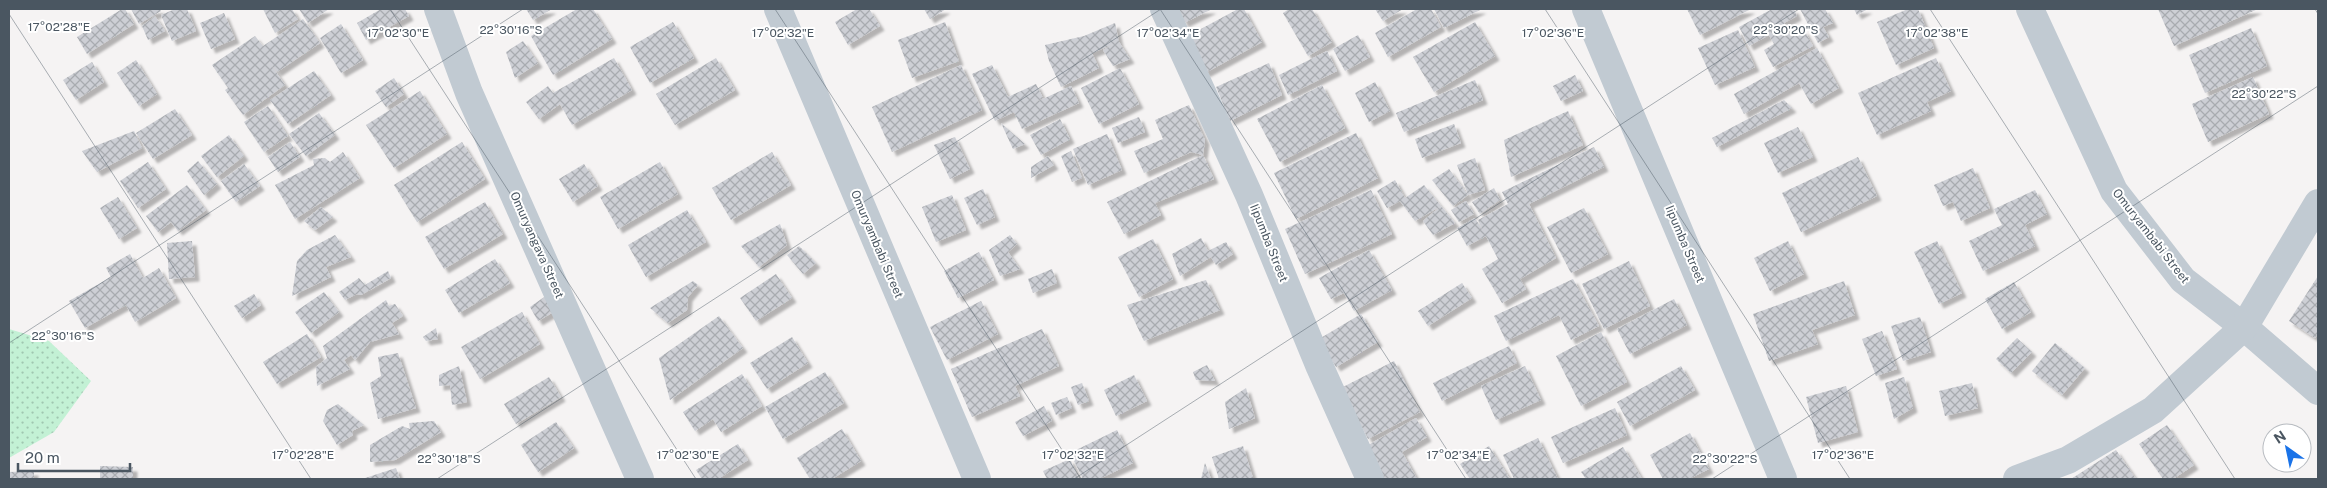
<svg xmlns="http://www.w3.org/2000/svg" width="2327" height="488" viewBox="0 0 2327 488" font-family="'Public Sans',sans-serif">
  <defs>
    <pattern id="grass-dots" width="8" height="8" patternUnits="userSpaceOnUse" patternTransform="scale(1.25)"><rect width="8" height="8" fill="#c3f1d5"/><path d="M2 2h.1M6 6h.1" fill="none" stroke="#a0c6b0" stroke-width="1.8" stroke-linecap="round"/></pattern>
    <pattern id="building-cross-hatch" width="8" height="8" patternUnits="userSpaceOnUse" patternTransform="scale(1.25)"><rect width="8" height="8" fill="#cdcfd5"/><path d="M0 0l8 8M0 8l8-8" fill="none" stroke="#a8abb0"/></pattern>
    <filter id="shadow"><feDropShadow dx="4.5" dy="4.5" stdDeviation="1" flood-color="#0004"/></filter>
  </defs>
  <rect width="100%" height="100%" fill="#f5f3f3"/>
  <path fill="url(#grass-dots)" d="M9,329L49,341L91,381L54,432L9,458Z"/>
  <g fill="url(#building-cross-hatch)" filter="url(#shadow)">
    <path d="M122,9H125L134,24L87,54L77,37Z"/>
    <path d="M131,9H159L161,11L139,24Z"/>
    <path d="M175,9H187L196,31L172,41L161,15Z"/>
    <path d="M263,9H292L298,19L275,33Z"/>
    <path d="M299,9H329L308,23Z"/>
    <path d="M381,9H405L409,16L366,40L357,23Z"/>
    <path d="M526,9H552L533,20Z"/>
    <path d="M577,9H593L612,39L553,75L531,36Z"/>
    <path d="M857,9H869L880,26L848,45L835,22Z"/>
    <path d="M924,9H946L930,19Z"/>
    <path d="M1177,9H1212L1184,23Z"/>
    <path d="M1238,9H1244L1262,42L1205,73L1186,37Z"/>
    <path d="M1289,9H1312L1332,42L1308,56L1283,13Z"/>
    <path d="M1375,9H1403L1383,21Z"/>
    <path d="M1417,9H1431L1441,27L1388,57L1375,33Z"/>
    <path d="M1434,9H1482L1444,28Z"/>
    <path d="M1687,9H1751L1700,35Z"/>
    <path d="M1772,9H1794L1797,16L1784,23L1791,37L1804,30L1813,46L1773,67L1764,50L1774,44L1769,35L1749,46L1739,27Z"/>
    <path d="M1800,9H1825L1833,23L1823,27L1829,37L1818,43Z"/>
    <path d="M1854,9H1868L1857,15Z"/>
    <path d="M1908,9H1918L1934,48L1896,65L1877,22Z"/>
    <path d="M2158,9H2258L2174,46Z"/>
    <path d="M224,13L235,39L211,49L200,23Z"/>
    <path d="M155,16L165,31L148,40L142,26Z"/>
    <path d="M303,19L320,43L277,72L269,62L285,85L243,115L225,90L228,88L212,65L255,36L263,46Z"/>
    <path d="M673,22L694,58L650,83L630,47Z"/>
    <path d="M945,22L959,61L912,78L898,40Z"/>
    <path d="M1475,22L1495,56L1434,92L1413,57Z"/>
    <path d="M1115,23L1119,42L1130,59L1113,66L1103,50L1114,44L1092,53L1099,68L1061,87L1049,61L1045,45L1084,36Z"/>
    <path d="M341,24L363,60L341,73L320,38Z"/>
    <path d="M2251,28L2267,66L2205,93L2189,55Z"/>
    <path d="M1738,30L1755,67L1715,85L1698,48Z"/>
    <path d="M1358,35L1370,57L1345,71L1333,49Z"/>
    <path d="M523,41L538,63L515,78L506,52Z"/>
    <path d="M1817,48L1839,88L1811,104L1799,83L1744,114L1734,94Z"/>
    <path d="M1327,51L1337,71L1288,95L1279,75Z"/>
    <path d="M614,58L632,90L572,125L560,104L539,119L526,102L548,86L553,93Z"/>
    <path d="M716,58L735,90L675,125L656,94Z"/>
    <path d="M1936,58L1951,91L1927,102L1931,111L1877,135L1858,93Z"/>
    <path d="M136,60L157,94L139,106L117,73Z"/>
    <path d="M92,62L104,82L76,100L63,80Z"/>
    <path d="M1269,63L1282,95L1230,121L1216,87Z"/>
    <path d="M961,65L982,110L892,152L872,107Z"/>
    <path d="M992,65L1008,97L1036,84L1043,98L1034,103L1071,86L1079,103L1022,129L1014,112L995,121L972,74Z"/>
    <path d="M1120,68L1139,104L1099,124L1081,88Z"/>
    <path d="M314,71L331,95L288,124L270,100Z"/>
    <path d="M1575,75L1583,91L1561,101L1553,86Z"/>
    <path d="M2253,77L2269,114L2208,142L2192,104Z"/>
    <path d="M394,78L404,94L386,107L375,91Z"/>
    <path d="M1475,80L1483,100L1404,132L1396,113Z"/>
    <path d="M1375,82L1390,111L1369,122L1355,93Z"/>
    <path d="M1322,85L1345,128L1280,162L1257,119Z"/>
    <path d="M420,91L447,134L394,168L366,125Z"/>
    <path d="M1784,100L1792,108L1717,147L1712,138Z"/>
    <path d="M1189,105L1205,140L1203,155L1191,152L1144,173L1134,151L1163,139L1155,120Z"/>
    <path d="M268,106L288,136L264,152L244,122Z"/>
    <path d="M175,109L192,135L153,159L136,133Z"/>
    <path d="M1568,111L1583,145L1511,177L1504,140Z"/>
    <path d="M319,113L335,135L306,156L289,134Z"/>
    <path d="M1139,117L1145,132L1118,143L1112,128Z"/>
    <path d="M1060,119L1070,139L1041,155L1030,135Z"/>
    <path d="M1001,123L1025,144L1013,149Z"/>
    <path d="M1454,124L1461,143L1422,158L1415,139Z"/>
    <path d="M1798,127L1813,157L1778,173L1764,143Z"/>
    <path d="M134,131L142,148L97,172L82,151Z"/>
    <path d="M1356,133L1378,178L1296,219L1274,173Z"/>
    <path d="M1107,134L1122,170L1088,185L1073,149Z"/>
    <path d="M229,135L244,156L217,177L201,156Z"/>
    <path d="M955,137L970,169L950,179L934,145Z"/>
    <path d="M290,142L300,157L278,172L268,157Z"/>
    <path d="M462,142L485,179L417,222L394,185Z"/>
    <path d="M1594,147L1604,167L1529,204L1556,258L1520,279L1526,289L1502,303L1482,269L1498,259L1486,236L1467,246L1457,228L1475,218L1483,231L1478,220L1508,204L1502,192Z"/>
    <path d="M1071,151L1082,178L1072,182L1061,156Z"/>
    <path d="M343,152L360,178L295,219L275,185L314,165L313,159L325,158L330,162Z"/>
    <path d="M772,152L791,185L731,220L712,188Z"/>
    <path d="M1203,155L1214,179L1155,203L1161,215L1124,234L1107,202Z"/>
    <path d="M1048,156L1054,165L1031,178V167Z"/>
    <path d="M1858,157L1877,196L1801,232L1782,193Z"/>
    <path d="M1475,158L1485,190L1468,195L1453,206L1432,180L1449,169L1468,195L1457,165Z"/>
    <path d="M198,161L217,184L204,195L187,171Z"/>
    <path d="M148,162L166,189L138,208L120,181Z"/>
    <path d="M660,162L678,194L618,229L600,197Z"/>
    <path d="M244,164L260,186L236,202L221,181Z"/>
    <path d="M584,164L598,186L573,202L559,179Z"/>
    <path d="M1973,168L1990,208L1961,221L1953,202L1943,206L1934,185Z"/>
    <path d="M1395,180L1405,198L1424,185L1441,206L1415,221L1400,201L1387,208L1377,191Z"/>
    <path d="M187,185L206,210L178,231L171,222L158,232L146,216Z"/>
    <path d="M1494,188L1500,200L1480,214L1472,202Z"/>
    <path d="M983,189L995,217L977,225L964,198Z"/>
    <path d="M1371,190L1392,234L1305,274L1285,229Z"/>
    <path d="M2035,190L2047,214L2025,225L2035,246L1983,271L1969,241L2002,225L1994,209Z"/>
    <path d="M952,195L966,230L936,242L922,207Z"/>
    <path d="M118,197L137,228L119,239L100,208Z"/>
    <path d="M1466,201L1474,214L1459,222L1451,210Z"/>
    <path d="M485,202L503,234L444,269L425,237Z"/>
    <path d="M1441,206L1455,223L1433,235L1423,221Z"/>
    <path d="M321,207L333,217L315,230L304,221Z"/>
    <path d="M1584,208L1608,254L1571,273L1547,227Z"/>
    <path d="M687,210L706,242L646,277L628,245Z"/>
    <path d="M780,224L787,245L759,267L741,246Z"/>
    <path d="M335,235L351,257L326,267L331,277L292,296L297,261L307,250Z"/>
    <path d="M1010,235L1017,244L1008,252L1020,269L1000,276L989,250Z"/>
    <path d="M1201,238L1208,251L1226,242L1233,254L1216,265L1211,257L1180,276L1172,254Z"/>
    <path d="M1153,239L1173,279L1139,297L1118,257Z"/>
    <path d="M192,241L195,277L169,279L167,243Z"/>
    <path d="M1788,241L1804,274L1770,291L1754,258Z"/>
    <path d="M1937,241L1962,293L1939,304L1914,252Z"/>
    <path d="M799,246L816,263L803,274L787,255Z"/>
    <path d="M1369,250L1392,290L1354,311L1344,293L1331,299L1319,278Z"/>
    <path d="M979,252L994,280L958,298L944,271Z"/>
    <path d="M130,254L143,278L159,268L176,298L135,322L126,305L85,328L69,301L111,277L106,268Z"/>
    <path d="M495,259L510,283L459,313L445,290Z"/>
    <path d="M1629,261L1650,306L1604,329L1582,284Z"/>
    <path d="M1052,269L1057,283L1033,293L1028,279Z"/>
    <path d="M388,271L391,278L361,295L357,294L345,300L339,292L359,278L365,285Z"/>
    <path d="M776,274L792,298L756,321L740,298Z"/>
    <path d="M2318,276V334L2315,338L2289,321Z"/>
    <path d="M1573,279L1599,326L1571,340L1559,315L1506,341L1494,316Z"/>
    <path d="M1206,280L1220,310L1144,341L1127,305Z"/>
    <path d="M693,281L698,285L688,297L687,310L668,323L650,308Z"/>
    <path d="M1844,281L1855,315L1812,330L1818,344L1769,361L1753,314Z"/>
    <path d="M2014,282L2031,312L2002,329L1985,299Z"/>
    <path d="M1462,283L1472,298L1428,326L1418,311Z"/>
    <path d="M324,292L339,312L311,333L295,312Z"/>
    <path d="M254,294L261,305L242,318L234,306Z"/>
    <path d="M547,295L557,310L538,321L530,307Z"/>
    <path d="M1674,299L1687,325L1630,354L1617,329Z"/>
    <path d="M386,300L389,306L395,304L403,316L392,323L399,334L370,342L355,360L351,355L344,360L350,369L317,386L316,367L327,358L323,346Z"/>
    <path d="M981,301L998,334L947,360L930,327Z"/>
    <path d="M522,312L540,344L480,379L461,347Z"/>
    <path d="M1361,314L1378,342L1336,367L1319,339Z"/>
    <path d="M719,316L743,348L670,400L659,358Z"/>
    <path d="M1920,317L1931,352L1903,361L1891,326Z"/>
    <path d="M436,328L438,339L426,341L423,337Z"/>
    <path d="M1042,329L1059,366L1015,386L1020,396L972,417L951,369Z"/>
    <path d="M1882,331L1897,369L1876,376L1862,339Z"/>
    <path d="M1601,332L1627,382L1581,406L1556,356Z"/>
    <path d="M307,334L321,357L277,384L263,362Z"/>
    <path d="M792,337L808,363L767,389L750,363Z"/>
    <path d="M2017,338L2032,352L2011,373L1996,359Z"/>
    <path d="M2055,343L2085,368L2062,395L2032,371Z"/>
    <path d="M1509,346L1517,363L1442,401L1433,383Z"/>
    <path d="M398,353L416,408L378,419L370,383L381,376L378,357Z"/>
    <path d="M1394,361L1420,412L1368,439L1341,388Z"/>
    <path d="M1207,365L1215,381L1196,380L1193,372Z"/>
    <path d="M459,366L467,402L452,405L450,385L439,386V375Z"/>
    <path d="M1525,366L1541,400L1496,420L1481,386Z"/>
    <path d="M1681,366L1695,390L1630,426L1617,402Z"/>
    <path d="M825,372L844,403L783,439L765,407Z"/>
    <path d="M742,374L762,406L721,432L713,419L695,431L683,412Z"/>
    <path d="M1134,375L1147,401L1116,416L1104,390Z"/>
    <path d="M549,377L561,397L516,424L504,404Z"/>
    <path d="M1904,377L1913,408L1894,419L1885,383Z"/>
    <path d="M1082,383L1089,401L1078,405L1071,387Z"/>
    <path d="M1972,383L1978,408L1945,416L1939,391Z"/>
    <path d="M1846,386L1858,432L1818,443L1806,397Z"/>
    <path d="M1246,388L1255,418L1229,429L1225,402Z"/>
    <path d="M1067,397L1072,408L1056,415L1051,403Z"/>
    <path d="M338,404L364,425L352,431L353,435L337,445L323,421L327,410Z"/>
    <path d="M1044,406L1052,421L1023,436L1015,422Z"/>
    <path d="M1615,408L1627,435L1563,463L1551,437Z"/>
    <path d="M1416,418L1427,437L1402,452L1417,479H1381L1363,448Z"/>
    <path d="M434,421L441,432L395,460L370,462V445L402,426L410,429L409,423Z"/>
    <path d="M556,422L574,448L538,472L521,445Z"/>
    <path d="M2167,425L2194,465L2173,479H2163L2139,444Z"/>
    <path d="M842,429L861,461L832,479H810L797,458Z"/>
    <path d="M1117,430L1133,463L1099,479H1083L1070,453Z"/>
    <path d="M1690,433L1709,469L1689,479H1663L1650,455Z"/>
    <path d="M1538,438L1558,479H1514L1503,455Z"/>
    <path d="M738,444L748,460L718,479H702L696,470Z"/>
    <path d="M1243,446L1253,478L1219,479L1212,457Z"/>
    <path d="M1489,446L1510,479H1470L1460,464Z"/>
    <path d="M1623,447L1642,479H1586L1581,472Z"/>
    <path d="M2116,450L2136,479H2071Z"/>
    <path d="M1070,459L1079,479H1047L1043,471Z"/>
    <path d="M1205,463L1211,479H1201Z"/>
    <path d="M100,466L133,467V479H100Z"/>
    <path d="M396,468L400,479H362Z"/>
    <path d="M34,471V479H9V472Z"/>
  </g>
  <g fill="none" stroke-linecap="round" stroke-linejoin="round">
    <g stroke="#c1cad2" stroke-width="28">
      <path d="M438,9L469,93L640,479"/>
      <path d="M778,9L977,479"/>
      <path d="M1164,9L1249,195L1319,365L1370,479"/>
      <path d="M1586,9L1783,479"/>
      <path d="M2030,9L2114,191L2183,280L2244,327L2318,391"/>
      <path d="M2017,479L2068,460L2153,410L2244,327L2318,203"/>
    </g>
  </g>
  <path fill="none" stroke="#4a5661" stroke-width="1" stroke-opacity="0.45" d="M390,9L696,479M775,9L1081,479M1160,9L1466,479M1545,9L1850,479M1930,9L2235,479M2315,9L2318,14M9,14L311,479M9,343L523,9M437,479L1161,9M1074,479L1799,9M1712,479L2318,86"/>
  <g text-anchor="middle" stroke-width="4" stroke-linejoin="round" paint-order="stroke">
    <g font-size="12" fill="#4a5661" stroke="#fff">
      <text transform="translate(2151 236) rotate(52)" y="4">Omuryambabi Street</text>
      <text transform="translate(1269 243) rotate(68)" y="4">Iipumba Street</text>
      <text transform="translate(877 244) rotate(67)" y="4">Omuryambabi Street</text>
      <text transform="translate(1685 244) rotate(67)" y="4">Iipumba Street</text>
      <text transform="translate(537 245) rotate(66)" y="4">Omuryangava Street</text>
    </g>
  </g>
  <g font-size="12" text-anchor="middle" fill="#4a5661" stroke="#fff" stroke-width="4" stroke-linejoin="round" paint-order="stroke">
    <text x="59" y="31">17°02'28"E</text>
    <text x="511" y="34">22°30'16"S</text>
    <text x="1786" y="34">22°30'20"S</text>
    <text x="398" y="37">17°02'30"E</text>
    <text x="783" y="37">17°02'32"E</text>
    <text x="1168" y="37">17°02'34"E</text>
    <text x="1553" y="37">17°02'36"E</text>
    <text x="1937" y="37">17°02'38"E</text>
    <text x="2264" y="98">22°30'22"S</text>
    <text x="63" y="340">22°30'16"S</text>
    <text x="303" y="459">17°02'28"E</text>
    <text x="688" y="459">17°02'30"E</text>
    <text x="1073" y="459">17°02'32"E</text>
    <text x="1458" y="459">17°02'34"E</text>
    <text x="1843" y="459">17°02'36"E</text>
    <text x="449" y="463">22°30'18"S</text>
    <text x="1725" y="463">22°30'22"S</text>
  </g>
  <rect width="2327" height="488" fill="none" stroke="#4a5661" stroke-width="20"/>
  <g transform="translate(2287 448) rotate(327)"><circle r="24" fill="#ffffff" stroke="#b7bbc0"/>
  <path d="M0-4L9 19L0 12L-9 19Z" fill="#1a73e8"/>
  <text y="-8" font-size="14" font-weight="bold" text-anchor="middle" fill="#4a5661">N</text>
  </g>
  <path d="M18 463v8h112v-8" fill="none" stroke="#4a5661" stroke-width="2.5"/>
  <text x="25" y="463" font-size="15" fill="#4a5661" stroke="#ffffff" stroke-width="4" paint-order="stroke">20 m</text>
</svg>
